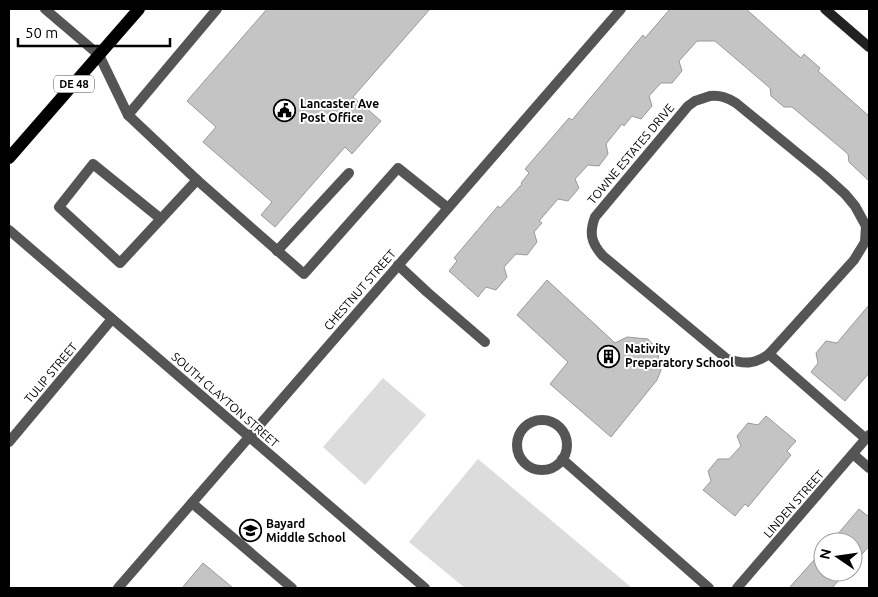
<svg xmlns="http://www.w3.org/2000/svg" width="878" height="597" viewBox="0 0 878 597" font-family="Ubuntu,sans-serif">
  <rect width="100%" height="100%" fill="#fff"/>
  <g fill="#dcdcdc">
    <path d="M383,378L426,415L365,485L323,447Z"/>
    <path d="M478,459L632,588H465L409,542Z"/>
  </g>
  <g fill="#c4c4c4" stroke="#999">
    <path d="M267,9H430L353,97L381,121L352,154L345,147L275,227L261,215L272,202L203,142L216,127L187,101Z"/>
    <path d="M670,9H746L801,58L804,54L820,68L818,71L869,116V181L849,162L848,154L792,107H784L771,96L770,88L715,41H697L679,61L682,71L672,83H661L649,96L652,106L641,119L632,116L624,126L622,124L606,144L608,154L599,166L588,165L575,179L579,188L568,201L558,199L539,221L542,223L534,232L537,242L527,255L516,254L504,267L507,277L496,290L486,287L478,297L449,271L457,261L454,258L498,206L500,208L522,184L521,183L529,173L525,169L569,118L572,120L643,35L645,38Z"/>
    <path d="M547,280L615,343L627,337L648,339L657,349L661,370L657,380L611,437L550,384L568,362L517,315Z"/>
    <path d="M869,305V373L845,401L811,372L818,363L816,353L826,341L837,343Z"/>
    <path d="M766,416L796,441L787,451L791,455L748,507L745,504L735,516L703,490L711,481L708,471L718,459H729L741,446L737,436L748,423L758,425Z"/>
    <path d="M859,509L869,517V546L857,560V559L853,563V542H831Z"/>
    <path d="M823,550V572H846L832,588H789Z"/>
    <path d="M203,563L233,588H182Z"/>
  </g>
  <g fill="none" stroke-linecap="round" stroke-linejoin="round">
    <g stroke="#555" stroke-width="10">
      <path d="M99,55L128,115L197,180L304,274L398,168L448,208"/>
      <path d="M128,115L217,9"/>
      <path d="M161,219L93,164L59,207L120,263L197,180"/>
      <path d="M277,251L349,173"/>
      <path d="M398,265L427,292L485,342"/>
      <circle cx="542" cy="445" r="25"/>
      <path d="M562,459L709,588"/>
      <path d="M192,503L292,588"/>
    </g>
    <g stroke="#555" stroke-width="10">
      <path d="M45,9L99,55"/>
      <path d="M710,96C721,95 728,98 736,103L824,175L845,194L855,206L866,226L865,242L854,260L769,354C754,365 744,364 727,359L603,256C591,243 589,233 595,217L688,106L695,101Z"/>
      <path d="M9,230L425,588"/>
      <path d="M769,354L866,439"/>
      <path d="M9,442L112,319"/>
      <path d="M853,454L869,468"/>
      <path d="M118,588L621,9"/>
      <path d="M737,588L869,435"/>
    </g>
    <path stroke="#222" stroke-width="10" d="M825,9L869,47"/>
    <path stroke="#000" stroke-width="12" d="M9,158L139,9"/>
  </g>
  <defs>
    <symbol id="civic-ring" viewBox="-11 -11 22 22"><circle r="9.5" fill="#fff" stroke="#000" stroke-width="1.5"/><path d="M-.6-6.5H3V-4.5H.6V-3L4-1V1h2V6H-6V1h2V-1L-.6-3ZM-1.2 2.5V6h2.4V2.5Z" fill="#000"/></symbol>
    <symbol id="building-ring" viewBox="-11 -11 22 22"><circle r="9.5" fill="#fff" stroke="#000" stroke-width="1.5"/><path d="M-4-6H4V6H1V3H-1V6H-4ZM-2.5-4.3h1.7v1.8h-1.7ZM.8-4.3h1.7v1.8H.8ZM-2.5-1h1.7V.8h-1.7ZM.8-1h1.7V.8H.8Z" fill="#000"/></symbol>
    <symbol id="school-ring" viewBox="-11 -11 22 22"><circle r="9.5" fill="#fff" stroke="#000" stroke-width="1.5"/><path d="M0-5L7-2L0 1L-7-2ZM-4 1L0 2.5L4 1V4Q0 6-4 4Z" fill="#000"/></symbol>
  </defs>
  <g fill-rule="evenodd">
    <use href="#civic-ring" x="272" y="98" width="25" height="25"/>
    <use href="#building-ring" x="596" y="344" width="25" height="25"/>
    <use href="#school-ring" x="238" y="518" width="25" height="25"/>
  </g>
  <g text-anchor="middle" stroke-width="4" stroke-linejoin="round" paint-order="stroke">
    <rect fill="#fff" stroke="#4c4c4c" stroke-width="1" x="54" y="75.5" width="40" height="17" rx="4"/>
    <g font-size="11" font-weight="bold" fill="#000">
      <text x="74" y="88">DE 48</text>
    </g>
    <g font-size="12" font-weight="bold" fill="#000" stroke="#fff" text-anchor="start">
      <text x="300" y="108">Lancaster Ave<tspan x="300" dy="14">Post Office</tspan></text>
      <text x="625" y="353">Nativity<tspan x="625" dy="14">Preparatory School</tspan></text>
      <text x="266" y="528">Bayard<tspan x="266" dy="14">Middle School</tspan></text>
    </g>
    <g font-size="12" fill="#000" stroke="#fff">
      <text transform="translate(631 154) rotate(-50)" y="4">TOWNE ESTATES DRIVE</text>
      <text transform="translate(360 290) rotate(-49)" y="4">CHESTNUT STREET</text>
      <text transform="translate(51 373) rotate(-50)" y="4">TULIP STREET</text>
      <text transform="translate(225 400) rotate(41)" y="4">SOUTH CLAYTON STREET</text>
      <text transform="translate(794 504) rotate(-49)" y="4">LINDEN STREET</text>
    </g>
  </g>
  <rect width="878" height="597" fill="none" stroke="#000000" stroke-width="20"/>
  <g transform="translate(838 557) rotate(283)"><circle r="24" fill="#ffffff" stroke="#999999"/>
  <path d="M0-4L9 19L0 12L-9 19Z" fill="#000000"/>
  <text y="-8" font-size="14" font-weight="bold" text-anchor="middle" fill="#000000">N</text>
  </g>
  <path d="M18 38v8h152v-8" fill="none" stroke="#000000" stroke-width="2.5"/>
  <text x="25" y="38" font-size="15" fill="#000000" stroke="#ffffff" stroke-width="4" paint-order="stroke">50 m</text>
</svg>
